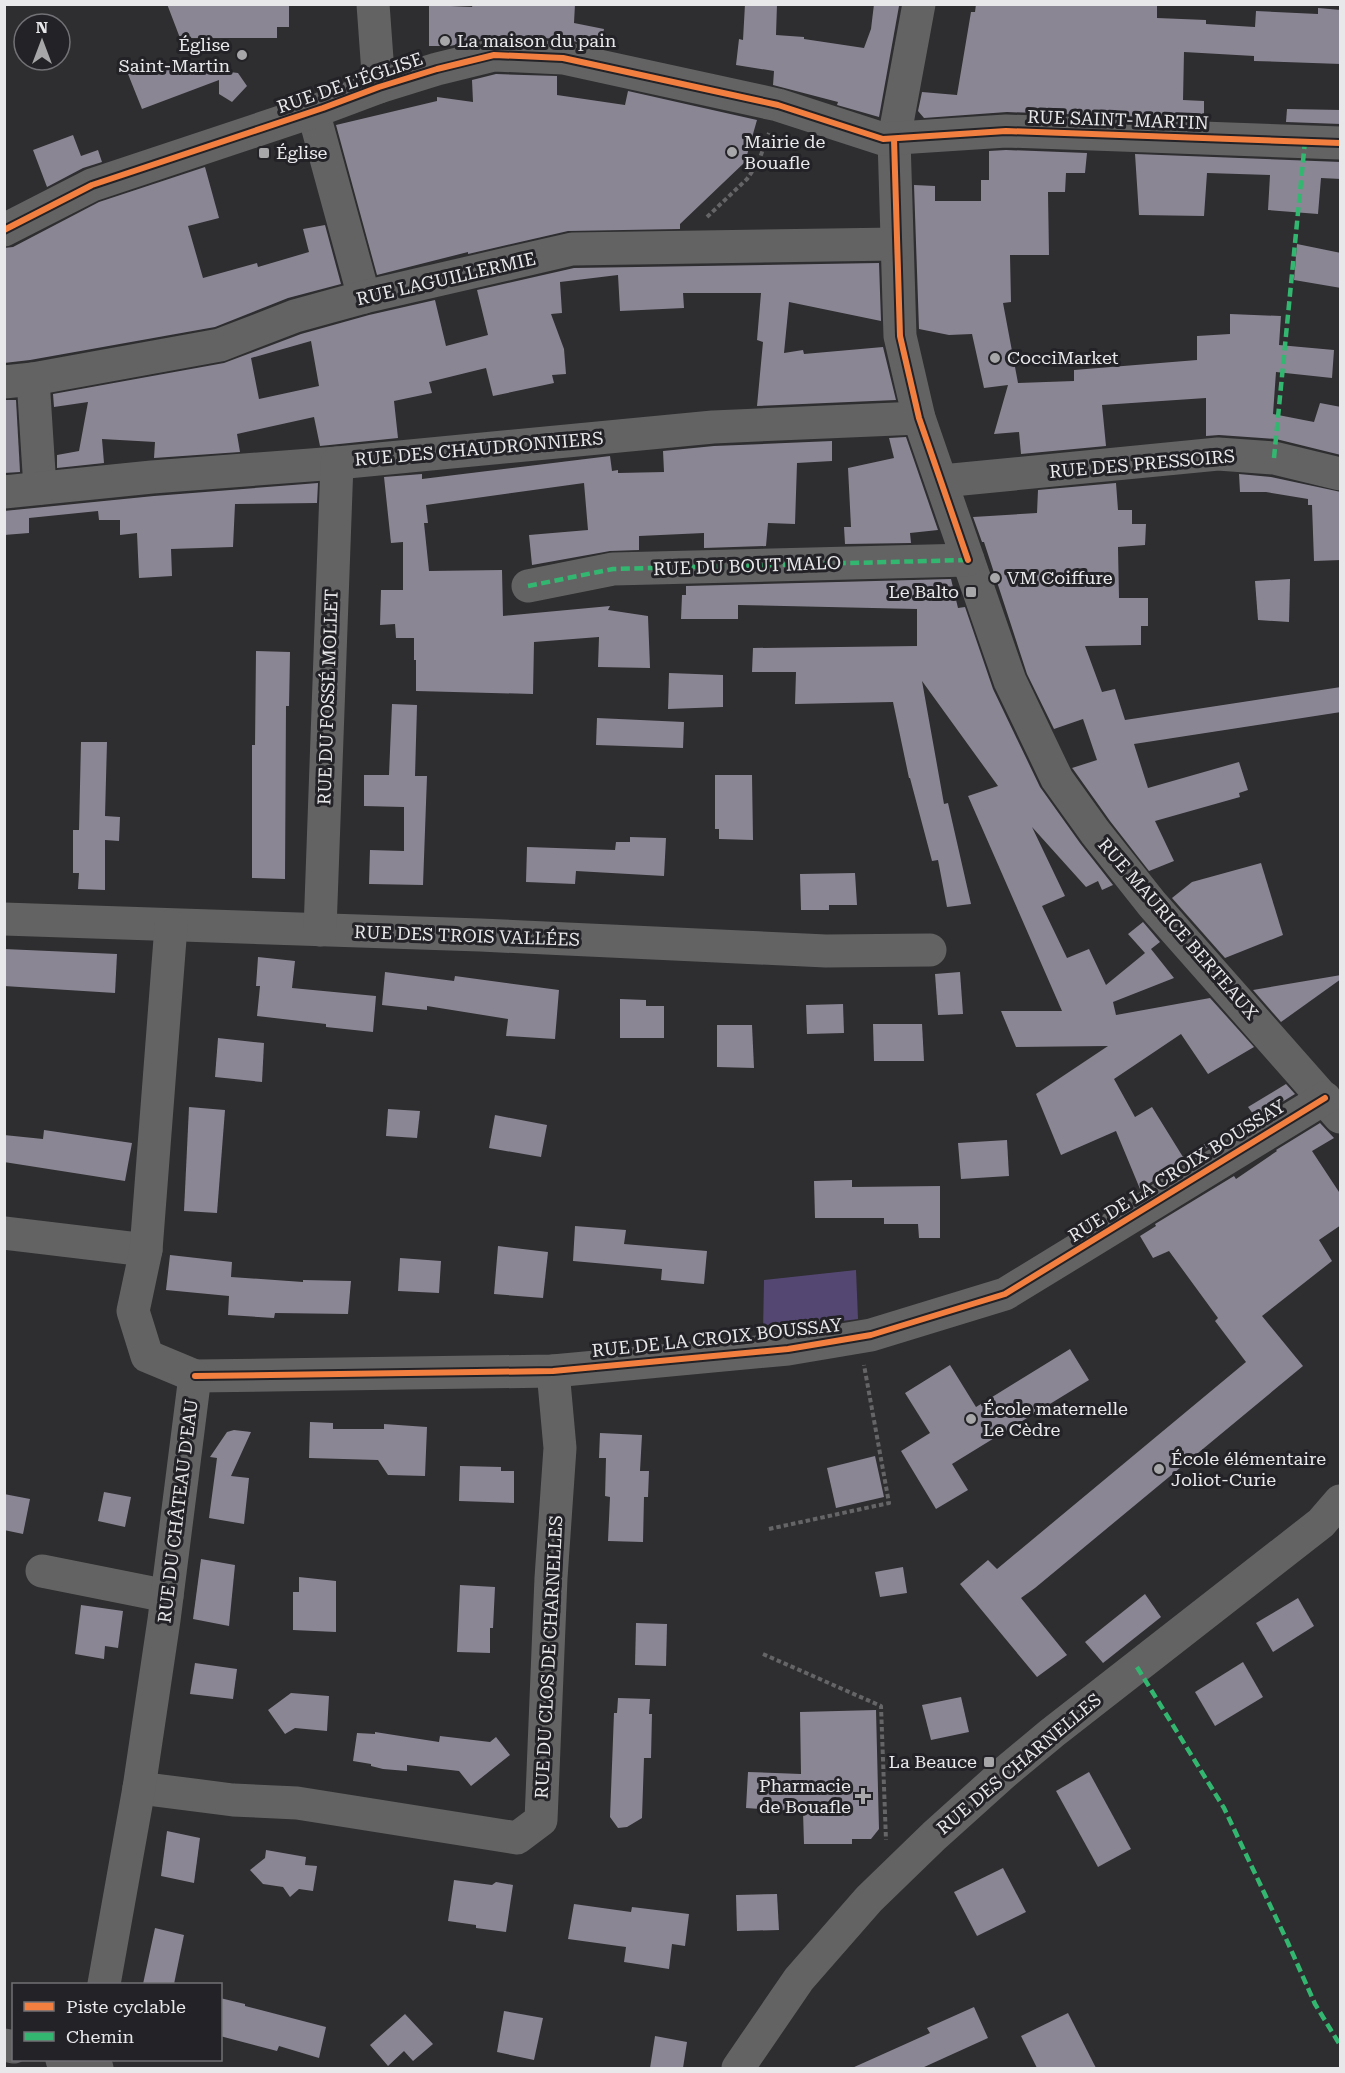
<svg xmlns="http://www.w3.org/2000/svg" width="1345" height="2073" viewBox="0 0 1345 2073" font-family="'Roboto Serif',serif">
  <rect width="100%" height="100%" fill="#2e2d2f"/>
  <path fill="#544772" d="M856,1270L858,1319L763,1331L764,1280Z"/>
  <g fill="#8a8694" fill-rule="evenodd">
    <path d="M167,4H289V27H277V38H180Z"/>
    <path d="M473,4H575L574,23L604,29L600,47L564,39L495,36L450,46H429V5L472,7Z"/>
    <path d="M745,4H777L776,35L804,37V39L864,48L871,29L874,4L899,6L879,117L837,105L838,102L773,85L774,71L736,65L739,39L743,40Z"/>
    <path d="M976,4H1157V18L1206,20V24L1255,27L1256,11L1318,14V8L1341,10V64L1254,61V56L1184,52L1183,100L1204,101V119L1007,112L924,118L918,111L922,92L957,95L971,12H975Z"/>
    <path d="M157,63L238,73L247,86L232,102L219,94V80L142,109L128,74Z"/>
    <path d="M496,74L557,76V95L625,105L628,91L757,120L745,162L680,224V229L568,231L468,254V252L377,275L336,125L437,101V97L473,102L472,80Z"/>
    <path d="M1287,109L1341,110V124L1286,122Z"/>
    <path d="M73,135L81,156L98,150L102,162L83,168L47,187L33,150Z"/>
    <path d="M1006,150L1087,153L1085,173H1066L1065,192H1048L1049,255H1010L1011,302L1003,303L1018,383L1074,381V370L1197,360V336L1230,334V314L1281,316L1279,345L1334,350L1332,378L1276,372L1273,414L1314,422L1320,403L1341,407V455L1276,439L1219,435L1206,436V398L1102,405L1106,446L1021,454L1019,432L994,434L1008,385L984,388L972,334L949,335L919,329L914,185L935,186V201H981V180H989V151Z"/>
    <path d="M1135,154L1341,162V179L1321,178L1318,214L1268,210L1270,175L1207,173L1204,216L1139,215Z"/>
    <path d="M205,167L219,218L188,226L203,278L257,263L258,267L309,252L303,229L325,225L341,284L288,298L215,327L30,360L4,363V248L13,247L99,202Z"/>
    <path d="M1297,244L1341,253V288L1294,280Z"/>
    <path d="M879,263L881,321L789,302L784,353L803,350L804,354L883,347L896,400L757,406L763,342L757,340L761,293H683L684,308L620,311L618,275L560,282L562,313L551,314L564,349L566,374L552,375L554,383L493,396L486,368L429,382L432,393L394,401L398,438L320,446L314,417L237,434L240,452L154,458L155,442L102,439L104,463L57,468V455L79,451L88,402L54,407L53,394L224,363L301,334L369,315L435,300L446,346L488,335L477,290L574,268ZM311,341L319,386L259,399L251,358Z"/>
    <path d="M4,400H16L20,472L4,473Z"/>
    <path d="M906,437L938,530L910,533L911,543L845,544L844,527H851L848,468L894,458L889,438Z"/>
    <path d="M832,441V461L797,463L795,524L768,523L766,546L704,548V533L639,536V550L610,551L532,565L529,535L588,530L584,483L426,505L428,523H424L429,571L502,570L503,616L610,606L608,610L648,616L650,668L598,667L599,637L534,642L533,694L416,691V660H414V638H396L395,624L380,625L381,590H403V542L391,543L384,477L422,474V479L610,456L612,471L618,470V473L664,472L663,451L714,446Z"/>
    <path d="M1239,474L1271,477L1341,492V560L1314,561L1312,505H1308V499L1266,492H1240Z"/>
    <path d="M318,483L317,503L235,504L233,547L171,549L172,576L139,578L137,533L120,535V520H99L98,511L29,518V533L4,535V511L154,496Z"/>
    <path d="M1116,483L1118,510H1132V524H1146L1145,545L1118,547L1119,598H1148V626H1141V645L1085,646L1102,692L1115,689L1125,720L1341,687V712L1134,744L1148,788L1239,762L1248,790L1239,793L1240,797L1155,821L1174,861L1149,871L1110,821L1073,769L1072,768L1097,760L1083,719L1054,729L1027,674L984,542H982L973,517L1037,513L1038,490Z"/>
    <path d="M951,579L958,608L965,607L993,689L1040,787L1080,843L1113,885L1102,890L1098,881L1086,887L1032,827L1065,896L1042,906L1067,958L1089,949L1106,985L1145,953L1128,934L1143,922L1160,942L1151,949L1174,978L1113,1002L1116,1015L1210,998L1254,1047L1208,1074L1181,1034L1114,1079L1135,1117L1152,1107L1183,1157L1213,1139L1215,1143L1140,1189L1116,1131L1061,1155L1036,1094L1108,1046L1016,1047L1001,1011H1062L968,796L998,786L922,681L944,804L948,803L971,904L947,907L938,860L932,861L910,778H909L893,702L795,704L796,672H752L753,648L917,646V609L738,605V619H681L682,595H686V586Z"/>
    <path d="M1290,579L1289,622L1258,620L1255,581Z"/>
    <path d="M256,651L290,652L289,706H286L285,879L252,878V745H255Z"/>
    <path d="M669,673L723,675V707L668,709Z"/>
    <path d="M392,704L417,705L415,776H427L423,885L369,884L370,850L404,851V807L364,806V775H389Z"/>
    <path d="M597,718L684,722L683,748L596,745Z"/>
    <path d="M81,742H107L105,816L120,817L119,841L105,840V890L78,889L79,873H73V830H79Z"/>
    <path d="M715,775H752L753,840L719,839V829H715Z"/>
    <path d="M630,837L666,838L664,876L576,871L575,884L526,882L527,847L615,850L616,842H630Z"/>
    <path d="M1261,863L1283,935L1225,958L1172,898L1192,882Z"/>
    <path d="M855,873L857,905H829V910H801L800,874Z"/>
    <path d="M4,949L117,954L115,993L4,986Z"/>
    <path d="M258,957L295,961L292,988L376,996L373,1032L326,1027V1024L257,1016L260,986H256Z"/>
    <path d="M385,972L454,981L455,976L559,990L555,1039L506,1036L508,1019L427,1006V1010L382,1005Z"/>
    <path d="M960,972L963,1014L938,1015L935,974Z"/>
    <path d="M1341,975V979L1281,1022L1253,990Z"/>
    <path d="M620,999L646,1000V1006H664V1038H620Z"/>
    <path d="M843,1004L844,1033L807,1034L806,1005Z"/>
    <path d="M873,1024H922L924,1061H874Z"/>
    <path d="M717,1025H752L754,1068L717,1067Z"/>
    <path d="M218,1038L264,1043L262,1082L215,1077Z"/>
    <path d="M1286,1084L1295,1094L1256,1118L1248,1107Z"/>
    <path d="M189,1107L225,1110L217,1213L184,1211Z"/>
    <path d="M388,1109L420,1111L417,1138L386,1136Z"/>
    <path d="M495,1115L547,1125L541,1157L489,1148Z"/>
    <path d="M1320,1123L1334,1138L1312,1151L1341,1195V1225L1319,1240L1332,1261L1262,1316L1303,1366L1035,1588L1021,1598L1067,1655L1037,1677L960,1584L988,1560L997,1569L1246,1362L1215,1321L1218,1318L1169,1251L1153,1258L1140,1236L1156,1226L1155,1224L1234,1176L1236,1179L1277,1151L1276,1150Z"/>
    <path d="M44,1130L132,1143L125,1181L4,1162V1135L43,1139Z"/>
    <path d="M1007,1140L1009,1176L961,1179L958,1143Z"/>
    <path d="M852,1180V1187L940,1186V1238H919L918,1224H884V1218H815L814,1181Z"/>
    <path d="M575,1226L626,1230L624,1244L707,1251L704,1284L661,1280L662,1269L573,1261Z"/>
    <path d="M498,1246L548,1252L543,1298L494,1294Z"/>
    <path d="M170,1255L232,1262L231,1277L303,1282V1280L351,1281L348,1314L275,1313L274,1318L228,1315L229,1296L166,1290Z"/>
    <path d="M400,1258L441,1261L439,1293L398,1291Z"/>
    <path d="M1070,1349L1089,1380L952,1464L968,1490L936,1509L901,1451L930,1433L905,1393L950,1365L976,1407Z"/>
    <path d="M310,1422L333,1423V1429H384V1424L427,1427L425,1476L388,1475L378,1460L309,1458Z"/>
    <path d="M234,1430L251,1432L231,1476L249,1478L244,1524L209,1518L217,1458L210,1457L227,1432Z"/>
    <path d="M600,1433L642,1435L640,1471H649L648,1497H644L643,1542L608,1541L610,1497L605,1496L606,1458H599Z"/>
    <path d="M875,1456L884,1497L836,1508L827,1468Z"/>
    <path d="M460,1466L501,1467V1471H514V1503L459,1501Z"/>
    <path d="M104,1492L131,1497L125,1527L98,1521Z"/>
    <path d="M4,1494L30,1499L23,1534L4,1530Z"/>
    <path d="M201,1559L235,1565L229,1626L193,1619Z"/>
    <path d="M903,1567L907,1593L880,1597L875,1572Z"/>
    <path d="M299,1577L336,1581V1632L293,1630V1592H299Z"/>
    <path d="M460,1585L495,1587L493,1628H490V1653L457,1652Z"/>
    <path d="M1145,1594L1161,1617L1103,1663L1085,1642Z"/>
    <path d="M1298,1598L1314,1626L1273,1652L1256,1623Z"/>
    <path d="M81,1605L123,1611L118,1648L105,1646L104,1659L75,1654Z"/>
    <path d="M636,1623L667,1624L666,1666L635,1665Z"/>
    <path d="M1243,1662L1263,1697L1215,1726L1195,1692Z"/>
    <path d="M195,1663L237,1669L233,1699L190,1694Z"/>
    <path d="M291,1693L329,1696L327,1731L295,1728L285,1734L268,1710Z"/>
    <path d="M961,1697L969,1732L931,1740L922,1705Z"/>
    <path d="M618,1698L650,1699L649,1714H652L651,1758H644L642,1818L627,1827L618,1828L610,1817L614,1713H617Z"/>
    <path d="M876,1710L879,1829L871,1839H852V1844H804L803,1812L746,1808L748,1772L801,1774L800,1712Z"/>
    <path d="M375,1732L439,1742L440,1736L490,1742L496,1737L510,1755L471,1786L459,1771L407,1765V1771L383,1769L371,1766V1764L353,1761L357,1733L375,1734Z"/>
    <path d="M1089,1772L1131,1849L1098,1867L1056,1791Z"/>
    <path d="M167,1831L200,1838L194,1883L161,1876Z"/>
    <path d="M266,1850L306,1857L305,1865L317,1866L313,1891L299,1889L290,1897L283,1887L263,1884L250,1870L265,1858Z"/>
    <path d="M1003,1868L1026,1912L977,1936L954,1892Z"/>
    <path d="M454,1880L492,1885L496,1882L513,1885L506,1932L476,1928V1925L448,1921Z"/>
    <path d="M777,1894L779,1930L737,1931L736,1895Z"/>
    <path d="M574,1904L631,1912L632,1907L689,1914L685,1946L672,1944L669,1969L624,1962L626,1947L568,1939Z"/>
    <path d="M155,1928L184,1935L174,1984H143Z"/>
    <path d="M220,1998L245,2004V2006L326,2027L319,2058L279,2046L277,2051L220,2036Z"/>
    <path d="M974,2007L988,2038L922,2068H852L930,2033L927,2028Z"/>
    <path d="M504,2011L543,2018L534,2060L497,2052Z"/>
    <path d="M1068,2013L1096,2068H1037L1021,2036Z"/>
    <path d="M405,2014L433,2044L413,2061L404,2051L388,2066L370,2045Z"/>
    <path d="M655,2036L687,2042L683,2068H650Z"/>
  </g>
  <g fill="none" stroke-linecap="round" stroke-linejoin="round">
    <g stroke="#656466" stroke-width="4" stroke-dasharray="4.5 3" stroke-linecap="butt">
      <path d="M707,217L747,179L758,163L769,133"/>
      <path d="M769,1529L889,1503L864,1365"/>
      <path d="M763,1654L881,1706L886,1840"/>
    </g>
    <g stroke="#636364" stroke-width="33">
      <path d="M373,4L379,87"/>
      <path d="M919,4L894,139L900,336L919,418L1010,681L1057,779L1095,832L1152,904L1340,1117"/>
      <path d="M313,111L364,297"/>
      <path d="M4,230L92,185L323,108L379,87L437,69L494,55L563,58L778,105L883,139L1006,131L1340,143"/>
      <path d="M33,379L40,488"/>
      <path d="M4,382L33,379L220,345L295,316L364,297L572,249L896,244"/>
      <path d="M942,481L1218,454L1274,458L1340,474"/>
      <path d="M4,492L152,477L337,463L713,427L919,418"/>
      <path d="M528,586L613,569L968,560"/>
      <path d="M4,919L480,935L826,951L930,950"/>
      <path d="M320,930L337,463"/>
      <path d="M4,1233L146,1250"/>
      <path d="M195,1376L553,1371L788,1349L871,1335L1005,1294L1325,1098"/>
      <path d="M42,1571L167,1596"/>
      <path d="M139,1788L233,1800L297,1803L517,1838L541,1820L551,1578L560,1448L553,1371"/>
      <path d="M104,1984L139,1788L164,1620L195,1376L147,1356L133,1311L146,1250L171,926"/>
      <path d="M4,2045L14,2047"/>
      <path d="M62,2060L97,2068"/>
      <path d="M738,2068L799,1979L869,1899L934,1836L1004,1773L1052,1733L1321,1523L1340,1501"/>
    </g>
    <g stroke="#33b770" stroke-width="4.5" stroke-dasharray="9 4.5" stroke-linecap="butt">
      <path d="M1274,458L1305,141"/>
      <path d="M528,586L613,569L968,560"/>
      <path d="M1137,1667L1224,1808L1288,1943L1315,2004L1340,2045"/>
    </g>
    <defs>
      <g id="cycleway">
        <path d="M894,139L900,336L919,418L968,560"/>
        <path d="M4,230L92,185L323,108L379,87L437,69L494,55L563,58L778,105L883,139L1006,131L1340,143"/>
        <path d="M195,1376L553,1371L788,1349L871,1335L1005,1294L1325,1098"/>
      </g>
    </defs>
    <use href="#cycleway" stroke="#232226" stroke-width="10"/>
    <use href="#cycleway" stroke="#f27e40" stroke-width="6"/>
  </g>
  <g fill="#a7a7a9" stroke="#232226" stroke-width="2">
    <circle cx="445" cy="41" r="6"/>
    <circle cx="242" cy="55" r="6"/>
    <circle cx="732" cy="152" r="6"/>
    <rect x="258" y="147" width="12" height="12" rx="3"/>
    <circle cx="995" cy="358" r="6"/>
    <circle cx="995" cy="578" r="6"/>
    <rect x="965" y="586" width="12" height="12" rx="3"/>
    <circle cx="971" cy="1419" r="6"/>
    <circle cx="1159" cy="1469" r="6"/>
    <rect x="983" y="1756" width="12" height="12" rx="3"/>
    <path d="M860 1787h6v6h6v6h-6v6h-6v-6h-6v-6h6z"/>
  </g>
  <g text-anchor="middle" stroke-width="6" stroke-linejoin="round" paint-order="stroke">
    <g font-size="18" fill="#e8e8eb" stroke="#232226" text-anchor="start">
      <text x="457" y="47">La maison du pain</text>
      <text x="230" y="51" text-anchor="end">Église<tspan x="230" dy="21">Saint-Martin</tspan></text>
      <text x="744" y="148">Mairie de<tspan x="744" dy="21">Bouafle</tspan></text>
      <text x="276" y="159">Église</text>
      <text x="1007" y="364">CocciMarket</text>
      <text x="1007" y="584">VM Coiffure</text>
      <text x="959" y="598" text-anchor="end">Le Balto</text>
      <text x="983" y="1415">École maternelle<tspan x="983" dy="21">Le Cèdre</tspan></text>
      <text x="1171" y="1465">École élémentaire<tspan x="1171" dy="21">Joliot-Curie</tspan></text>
      <text x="977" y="1768" text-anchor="end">La Beauce</text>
      <text x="851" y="1792" text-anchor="end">Pharmacie<tspan x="851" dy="21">de Bouafle</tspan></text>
    </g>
    <g font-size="18" fill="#e8e8eb" stroke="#232226">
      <text transform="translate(350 83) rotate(-19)" y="6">RUE DE L'ÉGLISE</text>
      <text transform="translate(1118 120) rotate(2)" y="6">RUE SAINT-MARTIN</text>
      <text transform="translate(446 279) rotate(-13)" y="6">RUE LAGUILLERMIE</text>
      <text transform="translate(479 449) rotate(-5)" y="6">RUE DES CHAUDRONNIERS</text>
      <text transform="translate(1142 464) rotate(-5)" y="6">RUE DES PRESSOIRS</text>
      <text transform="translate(747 566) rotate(-2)" y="6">RUE DU BOUT MALO</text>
      <text transform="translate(328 697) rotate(-88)" y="6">RUE DU FOSSÉ MOLLET</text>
      <text transform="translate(1178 929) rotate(49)" y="6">RUE MAURICE BERTEAUX</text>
      <text transform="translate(467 936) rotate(2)" y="6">RUE DES TROIS VALLÉES</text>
      <text transform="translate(1177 1171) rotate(-32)" y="6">RUE DE LA CROIX BOUSSAY</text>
      <text transform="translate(717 1338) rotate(-6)" y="6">RUE DE LA CROIX BOUSSAY</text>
      <text transform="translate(178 1511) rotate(-83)" y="6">RUE DU CHÂTEAU D'EAU</text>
      <text transform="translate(549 1657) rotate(-87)" y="6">RUE DU CLOS DE CHARNELLES</text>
      <text transform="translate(1019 1764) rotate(-40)" y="6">RUE DES CHARNELLES</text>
    </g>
  </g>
  <rect width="1345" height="2073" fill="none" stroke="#e8e8eb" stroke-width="12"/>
  <rect x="12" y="1983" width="210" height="78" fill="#232226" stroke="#727175" stroke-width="1.5"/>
  <rect x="24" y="2002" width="30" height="9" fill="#f27e40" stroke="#727175" stroke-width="1.5"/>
  <text x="66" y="2013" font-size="18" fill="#e8e8eb">Piste cyclable</text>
  <rect x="24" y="2032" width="30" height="9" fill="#33b770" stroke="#727175" stroke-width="1.5"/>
  <text x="66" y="2043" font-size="18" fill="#e8e8eb">Chemin</text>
  <g transform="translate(42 42)"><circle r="28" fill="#232226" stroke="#727175" stroke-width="1.5"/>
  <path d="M0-4.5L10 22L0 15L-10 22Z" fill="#a7a7a9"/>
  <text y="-9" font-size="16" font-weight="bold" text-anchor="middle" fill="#e8e8eb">N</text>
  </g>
</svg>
